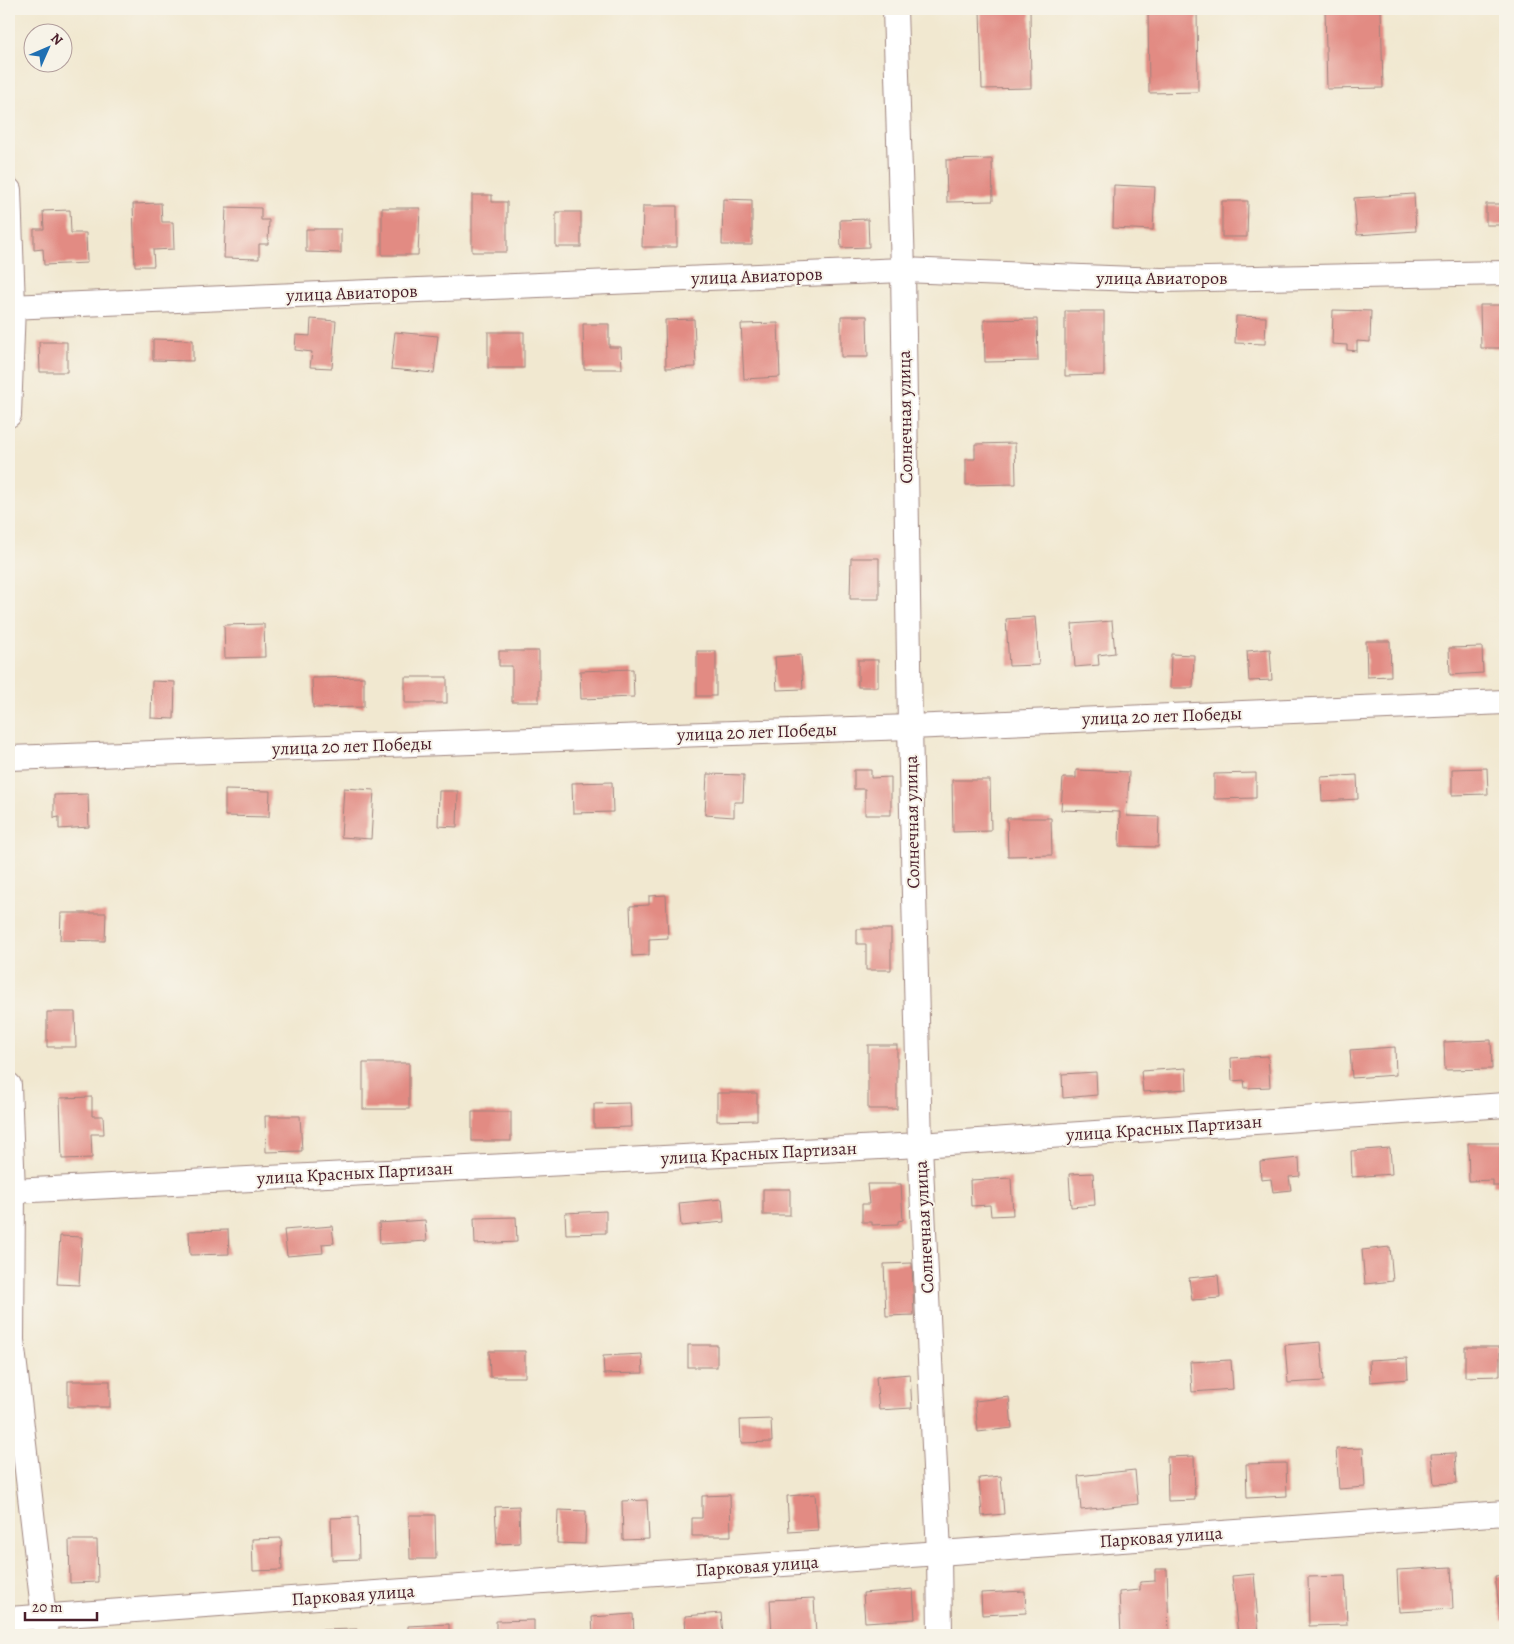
<svg xmlns="http://www.w3.org/2000/svg" width="1514" height="1644" viewBox="0 0 1514 1644" font-family="Alegreya,serif">
  <rect width="100%" height="100%" fill="#f7f3e8"/>
  <filter id="ink" filterUnits="userSpaceOnUse"><feTurbulence type="fractalNoise" baseFrequency=".02" numOctaves="2"/><feDisplacementMap in="SourceGraphic" scale="10" xChannelSelector="R" yChannelSelector="G"/><feConvolveMatrix kernelMatrix="1 2 1 2 8 2 1 2 1" color-interpolation-filters="sRGB"/></filter>
  <filter id="wash" filterUnits="userSpaceOnUse"><feTurbulence type="fractalNoise" baseFrequency=".0096" numOctaves="4" result="noise"/><feDisplacementMap in="SourceGraphic" scale="20" xChannelSelector="R" yChannelSelector="G"/><feGaussianBlur stdDeviation="1.12" result="paint"/><feColorMatrix in="noise" values="0 0 0 0 0 0 0 0 0 0 0 0 0 0 0 0 0 1.4 0 .05"/><feComposite in="paint" operator="in"/></filter>
  <g filter="url(#wash)">
    <rect width="100%" height="100%" fill="#f1e8d0"/>
    <g id="blocks">
      <g fill="#e28b83">
        <path d="M980,9H1030L1031,88L982,89Z"/>
        <path d="M1148,9H1197L1198,92L1149,93Z"/>
        <path d="M1325,9H1381L1383,88L1327,89Z"/>
        <path d="M992,159L993,201L947,202L946,160Z"/>
        <path d="M1114,185L1155,187L1153,230L1113,228Z"/>
        <path d="M1414,194L1416,231L1357,235L1354,198Z"/>
        <path d="M472,195H492V202H507V252H472Z"/>
        <path d="M723,199L752,200V245H722Z"/>
        <path d="M1222,201H1248L1247,237H1222Z"/>
        <path d="M161,203L162,222H173L174,249L153,250L154,266H135L133,204Z"/>
        <rect x="1486" y="204" width="19" height="21"/>
        <path d="M643,206H677V247H642Z"/>
        <path d="M226,207L261,208V220H269L268,244H259V259L224,258Z"/>
        <path d="M382,208H420L418,255H382Z"/>
        <path d="M70,210L71,233H86L87,263L44,265L43,249L34,250V229H44L43,211Z"/>
        <rect x="556" y="212" width="25" height="35"/>
        <path d="M868,219L869,247L841,248L840,220Z"/>
        <path d="M306,229H341V253L306,252Z"/>
        <path d="M1480,305H1505V348H1481Z"/>
        <path d="M1333,310L1371,311L1370,342L1357,341V351L1347,350V345L1332,344Z"/>
        <path d="M1065,311H1104V375L1065,376Z"/>
        <path d="M841,316H867L868,357H841Z"/>
        <path d="M1236,316L1266,317L1265,344L1235,343Z"/>
        <path d="M311,319L336,321L332,368L310,367L312,352L295,350L296,335L310,336Z"/>
        <path d="M694,319L696,367L666,368L665,320Z"/>
        <path d="M1037,319L1038,361L985,362L984,320Z"/>
        <path d="M778,323L780,377L744,379L741,324Z"/>
        <path d="M583,324H609V347H621L622,369H584Z"/>
        <path d="M395,332L438,336L434,373L391,369Z"/>
        <rect x="488" y="332" width="36" height="36"/>
        <path d="M153,339L193,340V361L153,360Z"/>
        <path d="M39,342H67V372H40Z"/>
        <path d="M1015,443L1016,484L966,485V459H975V444Z"/>
        <path d="M851,558H879V599H850Z"/>
        <path d="M1035,617L1039,665L1009,666L1006,619Z"/>
        <path d="M1112,621L1115,653L1098,655L1099,665L1075,667L1072,624Z"/>
        <path d="M264,624L265,657L225,658L224,625Z"/>
        <path d="M1366,641H1390L1391,676L1367,677Z"/>
        <path d="M1482,647L1483,673L1450,675L1449,648Z"/>
        <path d="M1270,649L1272,680L1249,681L1247,651Z"/>
        <path d="M499,651H539V702H512V666H499Z"/>
        <rect x="697" y="651" width="19" height="45"/>
        <path d="M1171,654L1194,655L1193,688H1170Z"/>
        <path d="M801,655L803,689L777,690L775,657Z"/>
        <rect x="858" y="660" width="20" height="27"/>
        <path d="M633,669L634,697L581,699L580,671Z"/>
        <path d="M364,677V707L313,708L312,678Z"/>
        <rect x="405" y="677" width="42" height="26"/>
        <path d="M152,681L175,682L174,719L151,718Z"/>
        <path d="M1487,768L1488,794L1452,795V769Z"/>
        <path d="M854,770H871V778L891,777V815H865V789H854Z"/>
        <path d="M1076,770L1129,772L1127,816L1159,817L1158,847L1119,846L1120,812L1061,810L1063,778H1076Z"/>
        <path d="M1256,773V798L1214,799V774Z"/>
        <path d="M707,774L744,775L743,802H734V817L705,815Z"/>
        <path d="M1357,775L1358,799L1322,801L1321,777Z"/>
        <path d="M952,780H990L991,831L953,832Z"/>
        <path d="M612,782L613,812L573,813L572,783Z"/>
        <path d="M344,788L374,790L371,839L341,837Z"/>
        <path d="M225,790L270,791L269,817L225,816Z"/>
        <path d="M439,791H458L457,827L438,826Z"/>
        <path d="M88,794L89,827L59,829V817L54,818V795Z"/>
        <path d="M1007,818H1051L1052,855L1008,856Z"/>
        <path d="M666,895L668,938L649,939V955L632,956L630,906L649,905V896Z"/>
        <path d="M61,913H106L105,941L60,940Z"/>
        <path d="M857,929H891V970H866V944H857Z"/>
        <path d="M47,1012H75L76,1047H47Z"/>
        <path d="M1491,1040L1492,1069L1445,1070L1444,1042Z"/>
        <rect x="868" y="1045" width="29" height="64"/>
        <path d="M1395,1047L1396,1075L1352,1078L1350,1050Z"/>
        <path d="M1268,1056L1270,1087L1245,1088L1244,1080L1232,1081L1231,1058Z"/>
        <rect x="363" y="1063" width="46" height="46"/>
        <path d="M1186,1068L1187,1089L1143,1092L1141,1071Z"/>
        <path d="M1096,1072L1097,1095L1063,1098L1062,1074Z"/>
        <path d="M717,1093H757V1120L717,1121Z"/>
        <path d="M92,1097V1116H103L104,1134H91L92,1158L62,1159L60,1098Z"/>
        <path d="M630,1103L631,1127L594,1128V1104Z"/>
        <rect x="472" y="1112" width="39" height="29"/>
        <path d="M265,1116H300L302,1151L266,1152Z"/>
        <path d="M1468,1143H1505V1186H1493V1180L1469,1181Z"/>
        <path d="M1390,1148L1392,1174L1352,1177L1351,1151Z"/>
        <path d="M1299,1158L1300,1176L1289,1177L1291,1190L1273,1192L1271,1179L1261,1180L1260,1162Z"/>
        <path d="M1093,1173L1095,1205L1071,1207L1069,1174Z"/>
        <path d="M1011,1178L1013,1215L991,1216L990,1205L971,1206L970,1180Z"/>
        <path d="M867,1184H901L903,1220L898,1221V1224L872,1225V1222H862V1204H869Z"/>
        <rect x="763" y="1189" width="27" height="26"/>
        <path d="M722,1199L724,1222L681,1226L679,1203Z"/>
        <path d="M606,1211V1233L566,1234L565,1213Z"/>
        <path d="M516,1217L517,1242L475,1244L474,1218Z"/>
        <path d="M425,1220L427,1241L380,1244L379,1223Z"/>
        <path d="M332,1226L334,1243L322,1244L323,1253L287,1256L284,1230Z"/>
        <path d="M228,1230L229,1254L190,1255L189,1231Z"/>
        <path d="M60,1236L82,1237L79,1285L57,1284Z"/>
        <path d="M1390,1247L1393,1281L1365,1284L1362,1250Z"/>
        <path d="M912,1263L914,1315L886,1316L884,1264Z"/>
        <path d="M1218,1275L1220,1298L1192,1300L1189,1278Z"/>
        <path d="M1321,1342L1324,1381L1288,1383L1285,1345Z"/>
        <rect x="688" y="1345" width="29" height="22"/>
        <path d="M1465,1347H1500V1376L1465,1377Z"/>
        <path d="M489,1351H525V1377H490Z"/>
        <path d="M642,1354L643,1373L604,1374L603,1356Z"/>
        <path d="M1407,1358L1408,1379L1370,1382L1369,1360Z"/>
        <path d="M1231,1360L1233,1389L1192,1392L1190,1362Z"/>
        <path d="M910,1374L912,1408L879,1410L876,1377Z"/>
        <rect x="68" y="1381" width="42" height="26"/>
        <path d="M1009,1397L1012,1428L978,1432L975,1401Z"/>
        <path d="M771,1419L772,1442L741,1443L740,1420Z"/>
        <path d="M1363,1448L1365,1487L1339,1489L1336,1449Z"/>
        <path d="M1455,1453L1457,1483L1434,1484L1431,1454Z"/>
        <path d="M1194,1456L1195,1500L1168,1501L1167,1457Z"/>
        <path d="M1286,1463L1287,1496L1247,1498L1246,1464Z"/>
        <path d="M1135,1470L1138,1504L1081,1510L1078,1476Z"/>
        <path d="M1001,1476L1004,1514L982,1516L979,1478Z"/>
        <path d="M815,1494L818,1530L789,1532L787,1496Z"/>
        <path d="M730,1495L731,1536H692V1518H702V1496Z"/>
        <path d="M647,1500L649,1539L623,1540L622,1501Z"/>
        <path d="M519,1506L520,1543L497,1544L495,1507Z"/>
        <path d="M558,1510L586,1511L585,1544L557,1543Z"/>
        <path d="M409,1515H435L436,1559H410Z"/>
        <path d="M358,1517L359,1559L332,1560L331,1518Z"/>
        <path d="M281,1538L282,1570L253,1571L252,1539Z"/>
        <path d="M69,1540H97L98,1582L70,1583Z"/>
        <path d="M1451,1567L1453,1609L1399,1612L1397,1570Z"/>
        <path d="M1155,1569H1167L1169,1634L1121,1635L1119,1592L1140,1590V1582L1155,1581Z"/>
        <path d="M1254,1574L1259,1635H1238L1232,1576Z"/>
        <path d="M1505,1575V1620L1501,1621L1495,1576Z"/>
        <path d="M1345,1576L1347,1625L1309,1626L1308,1577Z"/>
        <path d="M913,1589L915,1619L865,1622L863,1593Z"/>
        <path d="M1025,1591L1026,1613L982,1615L981,1593Z"/>
        <path d="M814,1598L816,1635H772L770,1600Z"/>
        <path d="M721,1613L723,1635H686L685,1616Z"/>
        <path d="M633,1614L634,1635H593L592,1617Z"/>
        <path d="M534,1620V1635H496V1621Z"/>
        <path d="M449,1624V1635H408V1626Z"/>
        <path d="M357,1629V1635H319V1630Z"/>
      </g>
    </g>
  </g>
  <g filter="url(#ink)">
    <use href="#blocks" fill-opacity="0" stroke="#9e847e" stroke-width="1"/>
    <g fill="none" stroke-linecap="round" stroke-linejoin="round">
      <defs>
        <g id="minor">
          <path d="M895,9L903,270L910,727L920,1145L939,1553L940,1635"/>
          <path d="M9,190L13,306L9,415"/>
          <path d="M9,307L903,270L1161,280L1505,273"/>
          <path d="M9,758L910,727L1505,702"/>
          <path d="M9,1085L13,1191L12,1340L46,1635"/>
          <path d="M13,1191L920,1145L1505,1105"/>
          <path d="M9,1619L1505,1513"/>
        </g>
      </defs>
      <use href="#minor" stroke="#9e847e" stroke-width="26"/>
      <use href="#minor" stroke="#fff" stroke-width="24"/>
    </g>
  </g>
  <g text-anchor="middle" stroke-width="4" stroke-linejoin="round" paint-order="stroke">
    <g font-size="18" fill="#4a1f2b" stroke="#f7f3e8">
      <text transform="translate(757 276) rotate(-2)" y="6">улица Авиаторов</text>
      <text x="1162" y="284">улица Авиаторов</text>
      <text transform="translate(352 293) rotate(-2)" y="6">улица Авиаторов</text>
      <text transform="translate(905 417) rotate(-91)" y="6">Солнечная улица</text>
      <text transform="translate(1162 716) rotate(-2)" y="6">улица 20 лет Победы</text>
      <text transform="translate(757 732) rotate(-2)" y="6">улица 20 лет Победы</text>
      <text transform="translate(352 746) rotate(-2)" y="6">улица 20 лет Победы</text>
      <text transform="translate(912 822) rotate(-91)" y="6">Солнечная улица</text>
      <text transform="translate(1164 1128) rotate(-4)" y="6">улица Красных Партизан</text>
      <text transform="translate(759 1153) rotate(-3)" y="6">улица Красных Партизан</text>
      <text transform="translate(355 1173) rotate(-3)" y="6">улица Красных Партизан</text>
      <text transform="translate(924 1227) rotate(-93)" y="6">Солнечная улица</text>
      <text transform="translate(1161 1537) rotate(-4)" y="6">Парковая улица</text>
      <text transform="translate(757 1566) rotate(-4)" y="6">Парковая улица</text>
      <text transform="translate(353 1595) rotate(-4)" y="6">Парковая улица</text>
    </g>
  </g>
  <rect width="1514" height="1644" fill="none" stroke="#f7f3e8" stroke-width="30"/>
  <g transform="translate(48 48) rotate(45)"><circle r="24" fill="#f7f3e8" stroke="#b29e9c"/>
  <path d="M0-4L9 19L0 12L-9 19Z" fill="#1f6fb2"/>
  <text y="-8" font-size="14" font-weight="bold" text-anchor="middle" fill="#4a1f2b">N</text>
  </g>
  <path d="M25 1612v8h72v-8" fill="none" stroke="#4a1f2b" stroke-width="2.5"/>
  <text x="32" y="1612" font-size="15" fill="#4a1f2b" stroke="#f7f3e8" stroke-width="4" paint-order="stroke">20 m</text>
</svg>
